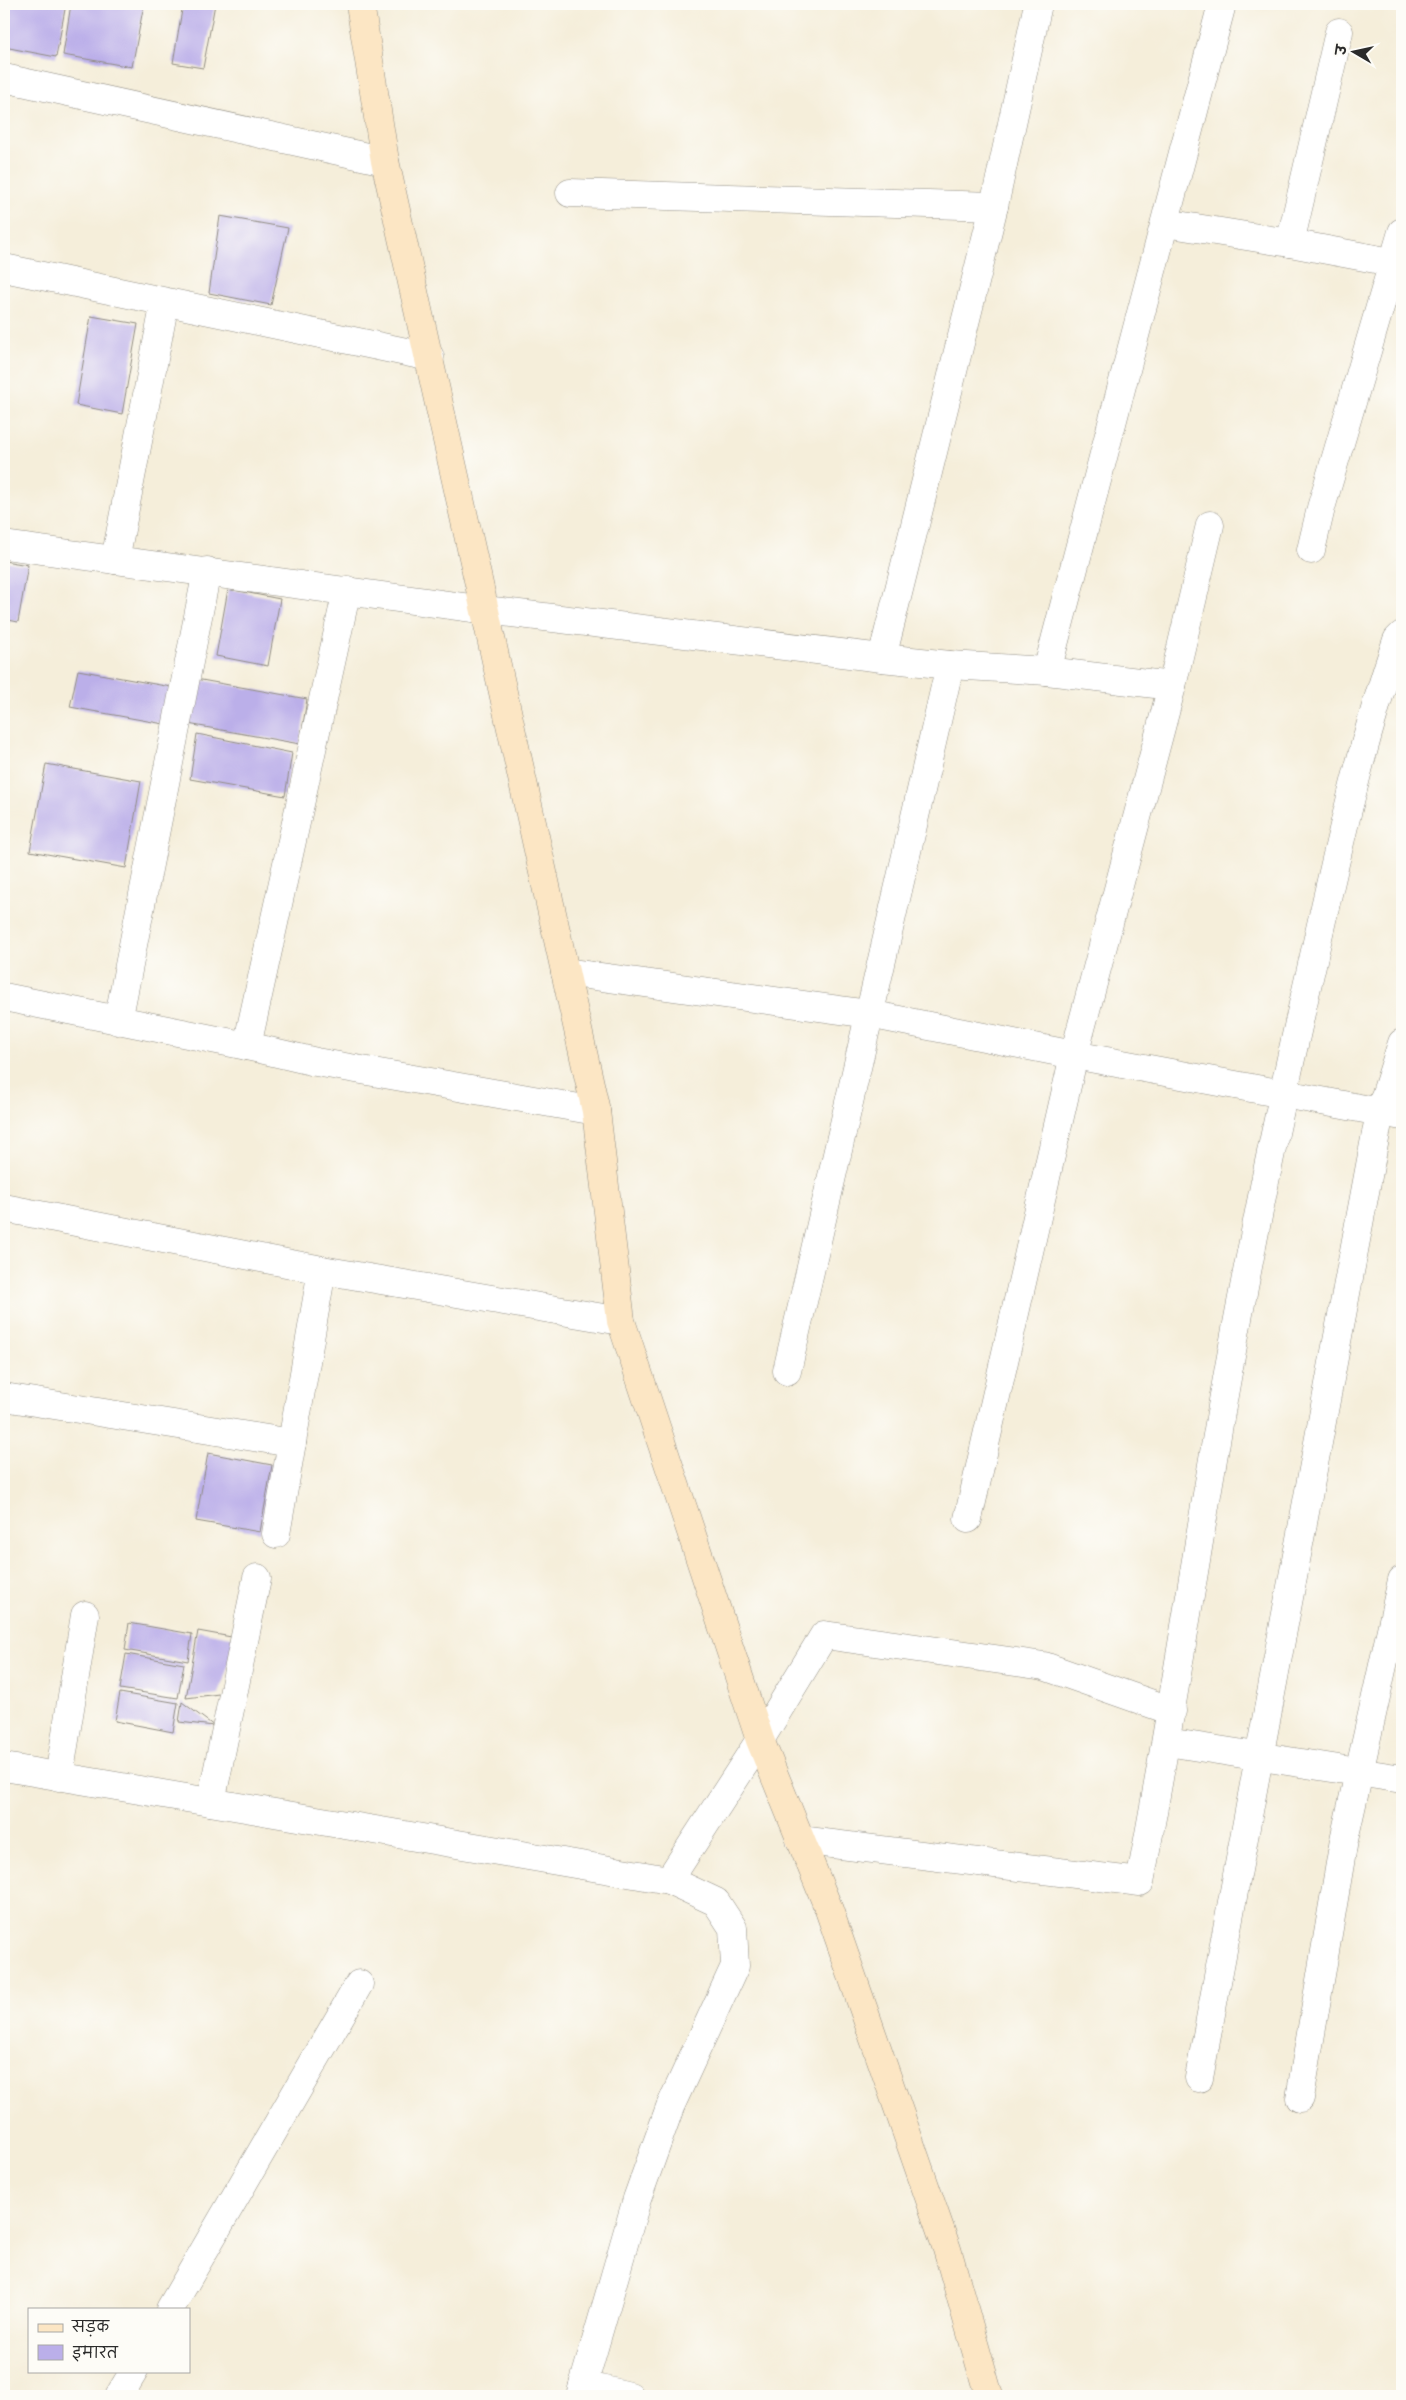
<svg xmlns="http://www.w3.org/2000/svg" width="1406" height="2400" viewBox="0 0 1406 2400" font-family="'Comic Neue','Playpen Sans Deva',sans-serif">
  <rect width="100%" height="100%" fill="#fdfcf7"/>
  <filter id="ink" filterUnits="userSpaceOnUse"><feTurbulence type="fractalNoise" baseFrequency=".02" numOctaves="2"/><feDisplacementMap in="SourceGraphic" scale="10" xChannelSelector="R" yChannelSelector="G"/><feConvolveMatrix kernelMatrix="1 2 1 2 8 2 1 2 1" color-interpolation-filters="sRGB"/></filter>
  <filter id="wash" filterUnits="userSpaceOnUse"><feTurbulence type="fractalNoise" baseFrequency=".0096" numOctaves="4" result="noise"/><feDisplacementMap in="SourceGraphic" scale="20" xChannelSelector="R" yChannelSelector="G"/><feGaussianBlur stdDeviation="1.12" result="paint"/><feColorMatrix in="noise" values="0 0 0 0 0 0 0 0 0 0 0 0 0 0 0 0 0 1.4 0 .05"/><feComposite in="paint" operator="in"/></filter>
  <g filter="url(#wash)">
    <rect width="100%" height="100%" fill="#f5eeda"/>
    <g id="blocks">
      <g fill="#bbafe9">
        <path d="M4,4H66L56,57L4,47Z"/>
        <path d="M71,4H144L132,67L63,55Z"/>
        <path d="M183,4H215L203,68L173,63Z"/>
        <path d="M220,216L288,228L271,305L209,293Z"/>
        <path d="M91,316L138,324L122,414L76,405Z"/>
        <path d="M4,561L28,565L18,622L4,619Z"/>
        <path d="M228,589L280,599L268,666L216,656Z"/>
        <path d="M78,670L171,687L164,724L70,707Z"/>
        <path d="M196,679L307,699L300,744L188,724Z"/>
        <path d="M197,734L292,753L285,796L190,779Z"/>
        <path d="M46,764L141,781L126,868L30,851Z"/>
        <path d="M208,1453L272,1465L260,1532L196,1521Z"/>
        <path d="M129,1623L192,1634L188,1661L125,1650Z"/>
        <path d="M198,1631L237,1638L219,1694L186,1698Z"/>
        <path d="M126,1654L184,1664L178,1698L120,1689Z"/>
        <path d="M120,1693L178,1703L173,1732L115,1721Z"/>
        <path d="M182,1702L214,1726L179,1722Z"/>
      </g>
    </g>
  </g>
  <g filter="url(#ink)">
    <use href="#blocks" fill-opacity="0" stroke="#908c82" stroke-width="1"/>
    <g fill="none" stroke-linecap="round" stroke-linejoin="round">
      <defs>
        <g id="street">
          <path d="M4,78L385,161"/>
          <path d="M570,193L994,206"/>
          <path d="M1165,223L1290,243L1402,264"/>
          <path d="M1290,243L1339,32"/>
          <path d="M4,268L430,357"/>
          <path d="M4,545L486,610L882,658L950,665L1047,671L1172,686"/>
          <path d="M1311,550L1321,508L1402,232"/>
          <path d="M115,560L165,302"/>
          <path d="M882,658L994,206L1038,4"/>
          <path d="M1047,671L1222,4"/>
          <path d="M565,972L869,1014L1074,1055L1402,1116"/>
          <path d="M4,997L247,1046L316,1062L596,1111"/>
          <path d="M118,1021L207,571"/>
          <path d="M247,1046L347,590"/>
          <path d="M4,1208L322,1270L621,1321"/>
          <path d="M787,1371L950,665"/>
          <path d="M4,1397L292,1443"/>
          <path d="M968,1519L1074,1055L1172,686L1210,525"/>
          <path d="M276,1534L322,1270"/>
          <path d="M1167,1742L1402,1779"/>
          <path d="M4,1767L669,1880L760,1740L824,1635L1044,1666L1172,1711"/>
          <path d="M59,1777L85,1615"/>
          <path d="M211,1802L257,1578"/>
          <path d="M800,1840L1140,1882C1173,1711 1198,1539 1229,1367C1254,1231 1282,1095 1313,960C1337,853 1361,745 1397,640L1402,635"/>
          <path d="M1199,2078L1380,1112L1402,1043"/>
          <path d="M1300,2098L1344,1840L1402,1580"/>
          <path d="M170,2309L359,1984"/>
          <path d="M583,2385L630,2396"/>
          <path d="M119,2396L134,2371"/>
          <path d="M580,2396L637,2199L670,2107L735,1966L733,1928L716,1902L669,1880"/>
        </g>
        <path id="secondary" d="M360,4L385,161L596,1111L621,1321L760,1740L828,1907L947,2249L989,2396"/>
      </defs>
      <use href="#street" stroke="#908c82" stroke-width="29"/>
      <use href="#secondary" stroke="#908c82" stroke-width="29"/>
      <use href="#street" stroke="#fff" stroke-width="28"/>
      <use href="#secondary" stroke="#fce6c4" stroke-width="28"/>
    </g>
  </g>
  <rect width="1406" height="2400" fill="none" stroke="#fdfcf7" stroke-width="20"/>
  <rect x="28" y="2308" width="162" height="65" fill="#fdfcf7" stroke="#a9a8a5"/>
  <rect x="38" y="2324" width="25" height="8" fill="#fce6c4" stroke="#a9a8a5"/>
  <text x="72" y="2332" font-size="15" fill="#2b2b2b">सड़क</text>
  <rect x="38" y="2345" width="25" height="15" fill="#bbafe9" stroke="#a9a8a5"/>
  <text x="72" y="2358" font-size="15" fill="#2b2b2b">इमारत</text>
  <g transform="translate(1354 52) rotate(279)" stroke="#fdfcf7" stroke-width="4" paint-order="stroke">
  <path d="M0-4L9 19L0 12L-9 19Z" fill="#2b2b2b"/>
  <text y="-8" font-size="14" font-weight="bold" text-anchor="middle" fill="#2b2b2b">उ</text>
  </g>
</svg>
